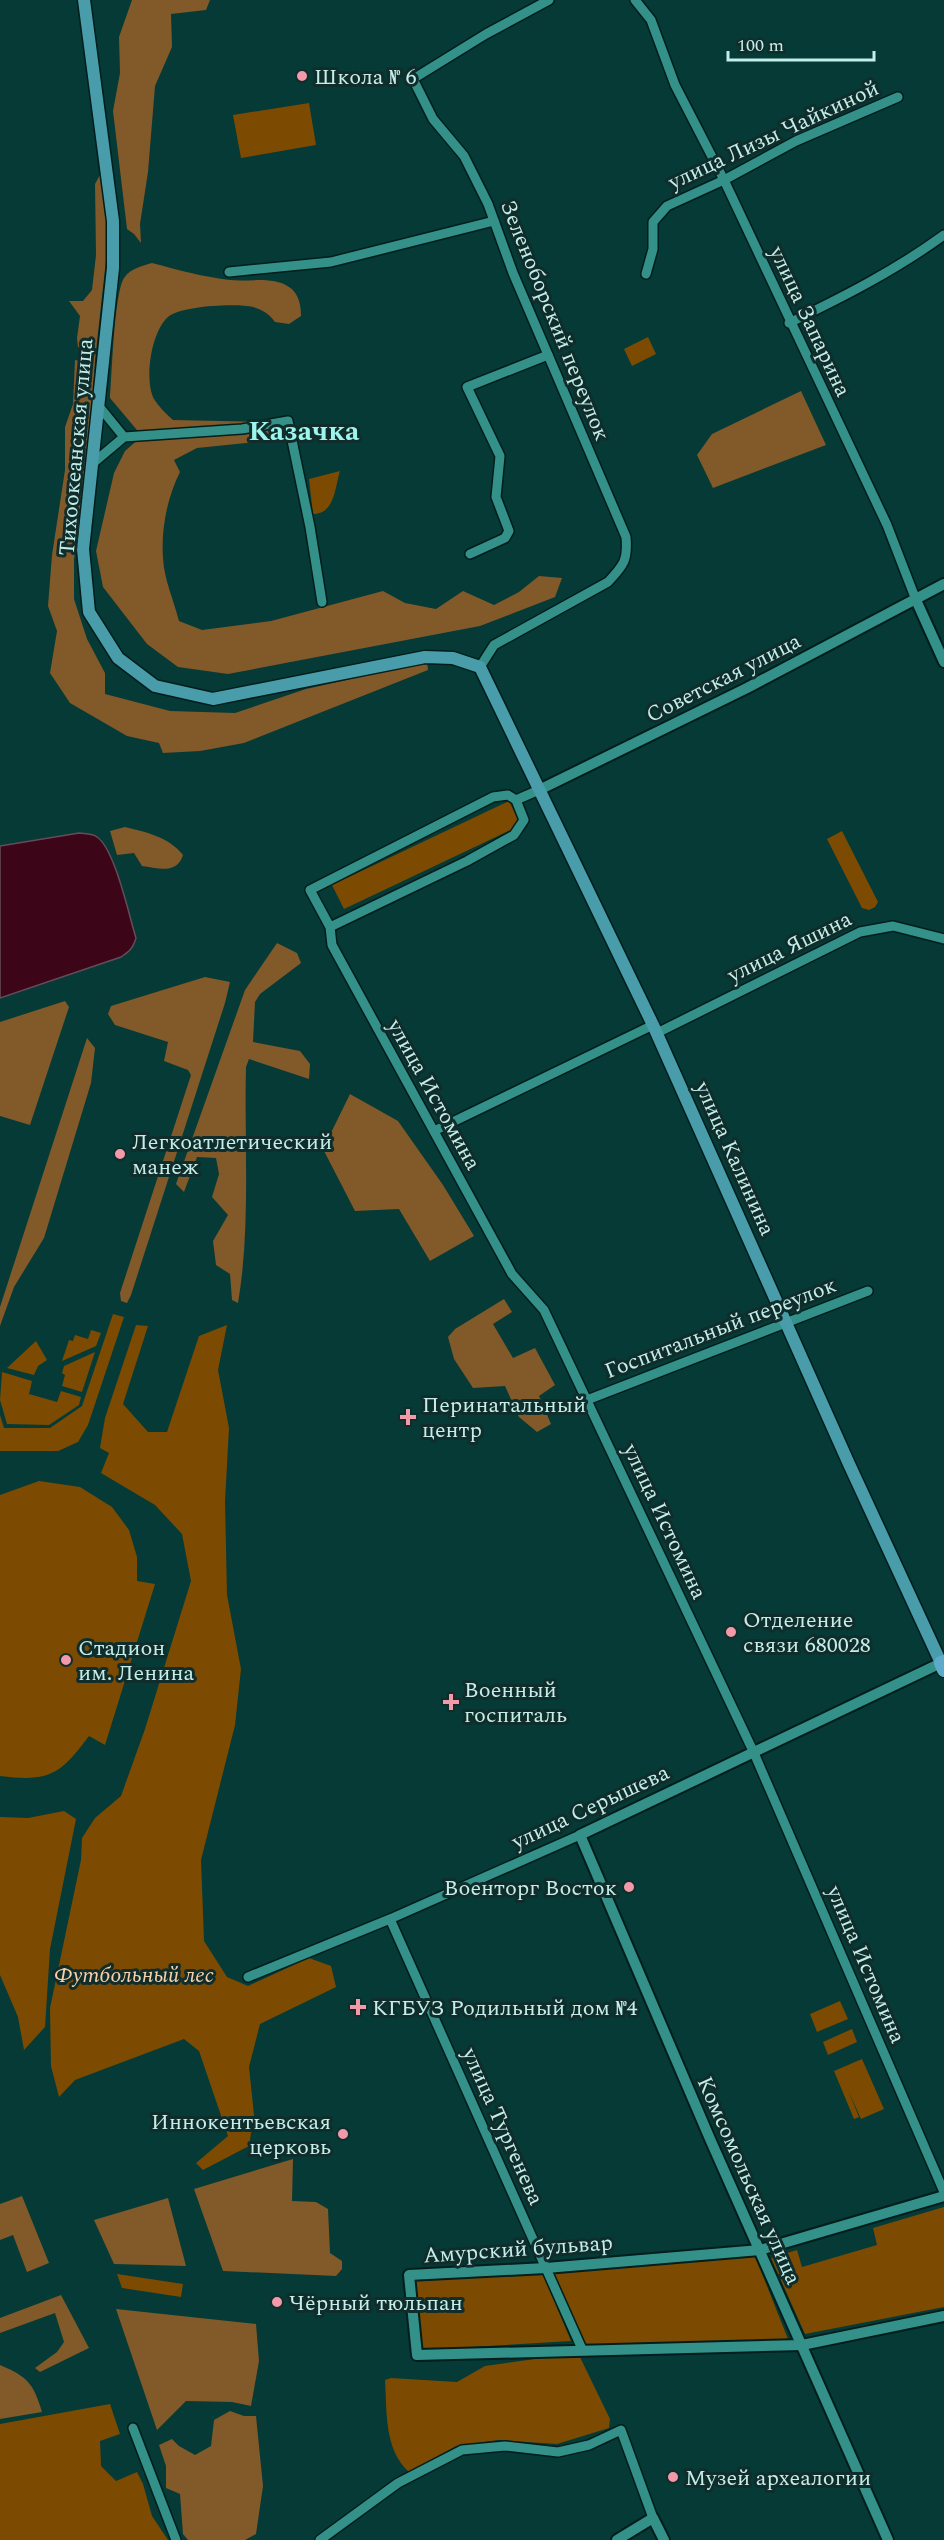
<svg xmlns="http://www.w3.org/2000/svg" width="944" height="2540" viewBox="0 0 944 2540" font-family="Spectral,serif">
  <rect width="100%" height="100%" fill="#053a36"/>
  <g fill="#7c4b01">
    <path d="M309,103L316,145L241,158L233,115Z"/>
    <path d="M648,337L656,354L632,366L624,349Z"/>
    <path d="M340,471C335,487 335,514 313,514L309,479Z"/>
    <path d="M509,801L521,825L344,909L332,885Z"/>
    <path d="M842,831L878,902L875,907L869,910L862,908L827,839Z"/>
    <path d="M113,1314L124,1317L88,1425L78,1442L58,1451H0V1415L4,1428H50L82,1406Z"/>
    <path d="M136,1325L148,1326L123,1404L148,1432H167L199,1336L227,1325L218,1370L229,1428L225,1501L227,1595L241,1669L235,1725L201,1860L204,1941L227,1977L248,1986L309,1958L331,1966L336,1987L260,2024L249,2067L254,2115L249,2146L203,2170L196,2163L228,2136L199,2051L184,2039L75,2080L59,2097L51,2066L50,2008L81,1860L82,1838L95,1818L121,1796L145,1729L191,1581L182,1534L155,1505L101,1473L109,1453L100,1448L105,1418Z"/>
    <path d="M91,1330L101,1333L96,1346L62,1361L69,1340L73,1341L75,1335L88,1339Z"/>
    <path d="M36,1341L47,1360L38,1366L34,1375L7,1368Z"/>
    <path d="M95,1352L82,1392L62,1386L65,1375L62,1373L64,1366Z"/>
    <path d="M2,1372L32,1381L29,1394L57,1402L61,1391L81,1397L79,1405L49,1425L7,1424L0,1400Z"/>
    <path d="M39,1481L80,1487L112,1507L129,1530L137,1557V1581L155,1584L105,1745L89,1736C60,1775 49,1782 0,1776V1495Z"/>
    <path d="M64,1811L76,1819L50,1949L45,2027L24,2050L18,2017L0,1975V1817L28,1818Z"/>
    <path d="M840,2001L848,2019L817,2032L810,2014Z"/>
    <path d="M852,2029L857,2042L828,2055L823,2042Z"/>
    <path d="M862,2059L884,2109L861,2119L848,2090L859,2117L854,2119L834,2071Z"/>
    <path d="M944,2207V2307L805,2334L771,2258L797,2250L802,2267L877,2245L873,2228Z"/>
    <path d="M755,2256L788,2339L584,2345L553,2271Z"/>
    <path d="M542,2272L571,2341L422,2350L414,2278Z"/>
    <path d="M117,2274L183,2284L181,2297L122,2288Z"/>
    <path d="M578,2353L610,2419L609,2428L557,2444L498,2440L456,2446L409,2472C384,2449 387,2412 385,2380L391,2378L457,2382L485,2366Z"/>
    <path d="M110,2404L120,2434L100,2441L101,2466L116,2481L137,2472L143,2484L152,2516L168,2540H0V2424Z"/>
  </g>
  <g fill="#825929">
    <path d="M132,0H210L206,10L171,14L172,47L155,86L148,172L140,224L141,243L134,234L127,229L113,111L120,73L119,37Z"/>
    <path d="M100,175L106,200L108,242L95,360L90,446L74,559V599L87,639L105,673V694L170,711L235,713L306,689L427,662L428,670L244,743L200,751L163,753L159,743L127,736L70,703L50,673L57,631L48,606L52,555L65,470V427L73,404L75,360L88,363L91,348L78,347L77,338L80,316L69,301H83L92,290L96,255L95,184Z"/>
    <path d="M152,263C178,270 204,277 230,280C248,282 273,276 289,287C299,293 301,306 301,316L289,324L275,322C269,314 263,310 253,307C236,303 180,306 168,317C151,332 144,380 154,399C159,407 166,414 173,420L272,422L285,430L276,440L197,448L174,460L180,472C167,498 161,529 163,558C164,579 174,601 179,621L202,630L271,621L383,591L405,603L436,609L463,591L494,605L519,592L539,576L562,578L555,597L480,626L228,674L178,667L147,644L103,587L96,551L114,473L125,451L142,436L110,398C112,375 114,294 124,278C131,268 142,266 152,263Z"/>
    <path d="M801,391L826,445L713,488L697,455L712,434Z"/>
    <path d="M125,827C146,832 169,837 183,855C177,875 157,868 142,866L134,853L117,855L110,831Z"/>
    <path d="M277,943L297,953L301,963L260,994L255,1002L253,1042L300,1051L310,1064L309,1079L249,1059L246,1067C244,1145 251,1227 238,1303L232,1300L230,1274L216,1265L213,1241L228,1215L212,1197L219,1174L216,1158L197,1157L184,1192L176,1184L245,990Z"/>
    <path d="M205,977L230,982L225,1003L131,1295L127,1303L121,1301L120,1293L191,1075L188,1070L164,1061L168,1042L115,1025L108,1014L111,1006Z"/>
    <path d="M65,1001L69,1007L30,1125L0,1116V1022Z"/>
    <path d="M87,1038L95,1048L91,1083L44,1238L14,1287L0,1326V1307Z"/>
    <path d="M350,1094L398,1121L443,1185L474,1236L430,1261L399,1209L355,1211L323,1149Z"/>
    <path d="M504,1299L512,1312L493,1324L513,1358L535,1348L555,1385L539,1396L551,1424L537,1432L519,1417L505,1386L473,1388L454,1359L448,1337L455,1329Z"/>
    <path d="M293,2159L292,2201L316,2202L328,2209L330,2253L342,2261V2269L336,2276L223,2271L194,2189Z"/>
    <path d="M22,2196L49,2263L27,2272L13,2235L0,2240V2204Z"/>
    <path d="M168,2198L186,2266L114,2264L94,2220Z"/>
    <path d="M61,2295L89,2348L40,2372L35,2368L57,2352L64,2342L55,2313L0,2333V2318Z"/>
    <path d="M116,2309L256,2324L259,2361L251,2406L232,2402L186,2401L157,2430Z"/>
    <path d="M0,2365C28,2377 33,2383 42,2412L0,2419Z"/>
    <path d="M230,2411L244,2416H256L263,2486L256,2534L245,2540H188L183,2534L180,2494L166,2488V2466L159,2445L172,2439L179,2446L195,2455L211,2446L214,2420Z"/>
  </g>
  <path fill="#3d0618" stroke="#664c57" stroke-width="1.5" d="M79,833C85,834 92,833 97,837C115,849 129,916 136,938C133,948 130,951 121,957L0,998V846Z"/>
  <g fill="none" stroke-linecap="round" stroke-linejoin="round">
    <defs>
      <g id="minor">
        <path d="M635,0L651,20L675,85L724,180L887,525L916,600"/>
        <path d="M229,272L331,262L494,221"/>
        <path d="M646,274L653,249V222L667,206L724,180L796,141L898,97"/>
        <path d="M789,323C843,297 896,270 944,235"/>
        <path d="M98,405L124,437"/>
        <path d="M92,464L124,437L242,429L288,421L310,527L322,602"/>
        <path d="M470,554L505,538L509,531L496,497L500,456L467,387L548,355"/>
        <path d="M480,667L494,645L608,582C624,565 628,560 626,537L513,273L488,204L464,156L433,119L413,79L486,34L549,0"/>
        <path d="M516,800L539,790"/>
        <path d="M330,927L467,861L514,835L524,820L516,800L508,795L493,797L310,890L330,927L332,945L512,1274L544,1310L754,1753L944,2192"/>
        <path d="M657,1033L860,932L893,926L944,939"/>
        <path d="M434,1131L653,1025"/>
        <path d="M587,1400L868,1291"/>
        <path d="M390,1919L582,2349"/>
        <path d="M248,1977L390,1919L580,1835"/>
        <path d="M133,2428L176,2540"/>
        <path d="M320,2540L398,2483L462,2450L505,2446L558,2452L589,2445L621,2430L653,2518"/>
      </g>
      <g id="tertiary">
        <path d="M916,600L944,662"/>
        <path d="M539,790L747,688L944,584"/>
        <path d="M944,2196L760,2250L546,2268L409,2275L417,2355L802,2345L944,2316"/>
        <path d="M617,2540L653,2518L664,2540"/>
        <path d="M888,2540L710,2139L580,1835L941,1663"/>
      </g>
      <path id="secondary" d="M84,0L113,221V268L83,549L89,612L118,658L155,686L213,699L425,657L453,658L480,667L653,1025L849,1464L941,1663"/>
      <path id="primary" d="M944,1662L941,1663L944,1670"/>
    </defs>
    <use href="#minor" stroke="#021e1c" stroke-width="12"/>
    <use href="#tertiary" stroke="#021e1c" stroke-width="14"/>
    <use href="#secondary" stroke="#021e1c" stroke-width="15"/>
    <use href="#primary" stroke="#021e1c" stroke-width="16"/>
    <use href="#minor" stroke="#349189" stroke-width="9"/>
    <use href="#tertiary" stroke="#349189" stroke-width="10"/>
    <use href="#secondary" stroke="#499daa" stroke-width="12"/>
    <use href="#primary" stroke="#5daaca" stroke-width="14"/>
  </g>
  <g fill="#f39aaa" stroke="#102d2b" stroke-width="2">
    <circle cx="302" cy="76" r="6"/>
    <circle cx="120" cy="1154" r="6"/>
    <path d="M405 1408h6v6h6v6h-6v6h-6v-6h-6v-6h6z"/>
    <circle cx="731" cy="1632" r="6"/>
    <circle cx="66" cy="1660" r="6"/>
    <path d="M448 1693h6v6h6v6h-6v6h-6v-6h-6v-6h6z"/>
    <circle cx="629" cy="1887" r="6"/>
    <path d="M355 1998h6v6h6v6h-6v6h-6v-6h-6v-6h6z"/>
    <circle cx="343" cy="2134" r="6"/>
    <circle cx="277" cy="2302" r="6"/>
    <circle cx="673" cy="2477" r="6"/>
  </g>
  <g text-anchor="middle" stroke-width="6" stroke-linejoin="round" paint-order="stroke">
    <g font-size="22" fill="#c4eee9" stroke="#102d2b" text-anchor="start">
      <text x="314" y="84">Школа № 6</text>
      <text x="132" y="1149">Легкоатлетический<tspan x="132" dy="25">манеж</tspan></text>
      <text x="422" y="1412">Перинатальный<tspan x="422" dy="25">центр</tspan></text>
      <text x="743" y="1627">Отделение<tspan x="743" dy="25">связи 680028</tspan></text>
      <text x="78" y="1655">Стадион<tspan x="78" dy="25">им. Ленина</tspan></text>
      <text x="464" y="1697">Военный<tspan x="464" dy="25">госпиталь</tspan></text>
      <text x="617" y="1895" text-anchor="end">Военторг Восток</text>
      <text x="372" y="2015">КГБУЗ Родильный дом №4</text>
      <text x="331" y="2129" text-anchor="end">Иннокентьевская<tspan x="331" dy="25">церковь</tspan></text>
      <text x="289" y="2310">Чёрный тюльпан</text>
      <text x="685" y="2485">Музей археалогии</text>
    </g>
    <g font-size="22" fill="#c4eee9" stroke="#102d2b">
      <text transform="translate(773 134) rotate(-25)" y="8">улица Лизы Чайкиной</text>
      <text transform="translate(556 320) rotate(68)" y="8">Зеленоборский переулок</text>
      <text transform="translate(811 321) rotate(65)" y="8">улица Запарина</text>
      <text transform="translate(75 447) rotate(-85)" y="8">Тихоокеанская улица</text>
      <text transform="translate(723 677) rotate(-27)" y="8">Советская улица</text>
      <text transform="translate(789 946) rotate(-26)" y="8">улица Яшина</text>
      <text transform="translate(435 1094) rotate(61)" y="8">улица Истомина</text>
      <text transform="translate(736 1158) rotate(66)" y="8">улица Калинина</text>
      <text transform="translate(720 1327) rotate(-21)" y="8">Госпитальный переулок</text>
      <text transform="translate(666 1521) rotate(65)" y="8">улица Истомина</text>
      <text transform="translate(590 1806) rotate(-25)" y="8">улица Серышева</text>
      <text transform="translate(867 1964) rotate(67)" y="8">улица Истомина</text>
      <text transform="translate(504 2126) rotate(66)" y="8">улица Тургенева</text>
      <text transform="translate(750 2180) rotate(66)" y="8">Комсомольская улица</text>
      <text transform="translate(518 2248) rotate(-4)" y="8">Амурский бульвар</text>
    </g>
    <g font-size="22" font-style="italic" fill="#f8d1aa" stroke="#102d2b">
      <text x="134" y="1982">Футбольный лес</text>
    </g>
    <g font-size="28" font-weight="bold" fill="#9df6ed" stroke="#102d2b">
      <text x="304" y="440">Казачка</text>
    </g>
  </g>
  <path d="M728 51v9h146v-9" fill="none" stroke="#c4eee9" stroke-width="3"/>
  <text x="737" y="51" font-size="18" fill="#c4eee9" stroke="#102d2b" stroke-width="4.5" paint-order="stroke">100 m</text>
</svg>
